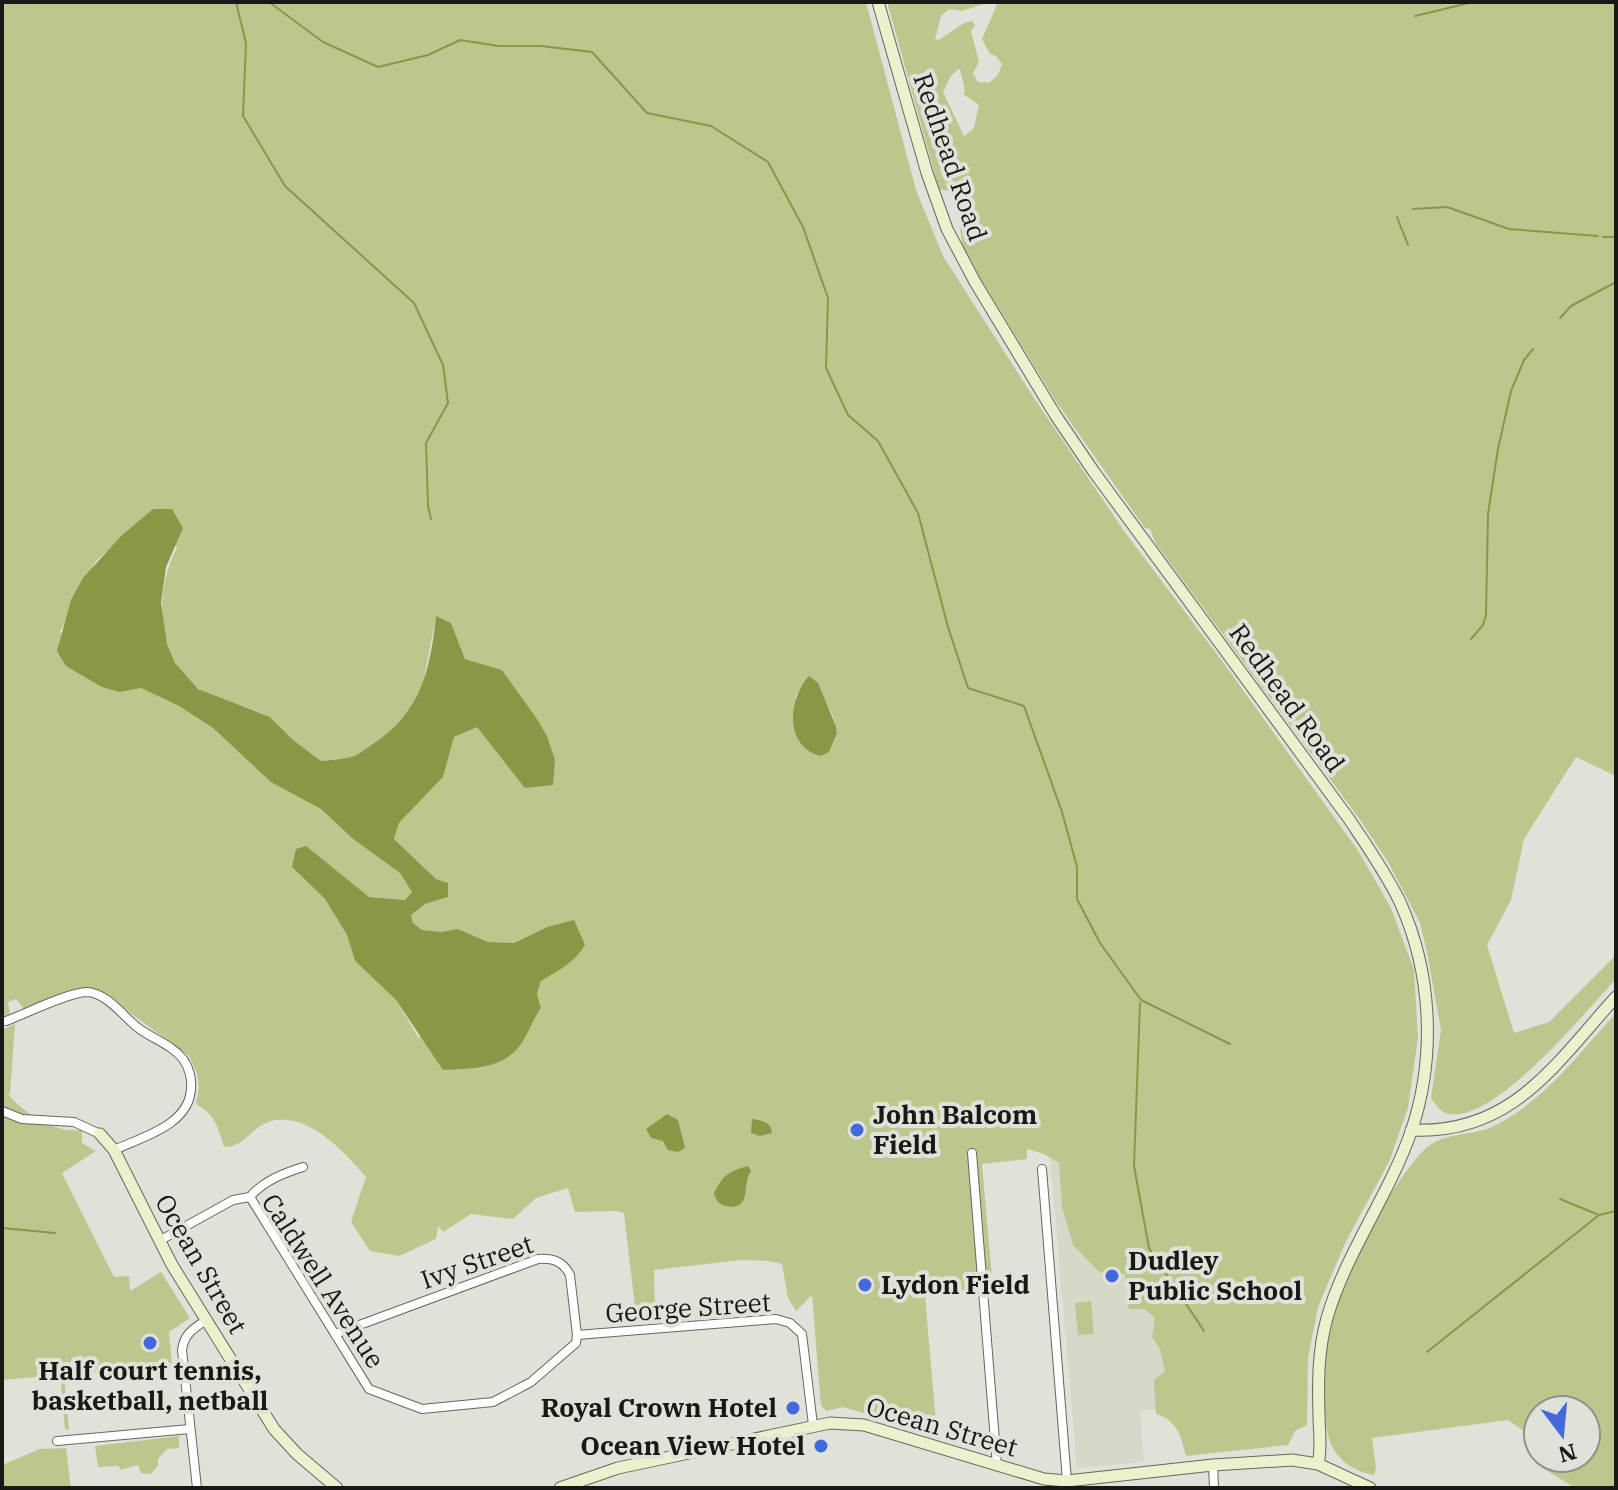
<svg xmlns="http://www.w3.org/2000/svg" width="1618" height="1490" viewBox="0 0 1618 1490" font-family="'IBM Plex Serif',serif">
  <rect width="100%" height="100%" fill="#e0e2d9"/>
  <path fill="#d5d9c9" d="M1151,1135L1176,1408L1140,1411L1144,1462L1077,1468L1049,1144Z"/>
  <g fill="#bcc78d" fill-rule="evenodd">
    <path d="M2,2H866L916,190L943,256L1032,395L1124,531L1225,665L1359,852L1391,908L1414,970L1418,1038L1408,1108L1389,1162L1346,1241L1318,1307L1308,1358L1307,1425L1295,1431L1288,1445L1186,1456C1181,1436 1177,1420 1156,1414L1154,1380L1165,1372L1160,1349L1152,1337L1155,1318L1144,1309H1129L1125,1274L1099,1272L1073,1245L1062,1207L1059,1163L1044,1154L1027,1149V1159L982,1164L993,1289L925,1295L937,1435L843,1407L827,1411L821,1406L812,1295L796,1311L788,1298L782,1264L770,1261L741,1260L654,1270L655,1314L653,1319L640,1320L636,1315L624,1213L615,1211L575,1212L568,1188L536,1198L513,1219L471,1214L443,1232L438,1226L436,1239L399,1256L370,1251L351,1222L366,1177C346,1153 303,1106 266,1123C250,1130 244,1147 224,1147C218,1127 215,1114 196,1104L199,1087L197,1073L189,1056L107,996L59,995L24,1009L16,999L8,1002L10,1013L2,1017ZM153,509L177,548C154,590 155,659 199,689C220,703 247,705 269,717C277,722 284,732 291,738C301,746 311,753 321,761L355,757L385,736L410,710L422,688L436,617L451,623L465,659L502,670L547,736L499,752L478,726L454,737L443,777L399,823L394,839L436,879L448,897L425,904L411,915L413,923L422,930L441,932L458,929L488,942L514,943L547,927L574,921L579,936L561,969L541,981L537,994L541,1008L531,1021L525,1039L418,1037L396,1000L355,961L347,935L325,899L292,867L369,897L405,900L413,893L400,873L353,839L321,809L271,781L213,728L179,706L141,688L120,692L60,632L95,562ZM809,676C817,686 839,720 837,734C836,739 832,746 829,752L795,697Z"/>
    <path d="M887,2H990L962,11L949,9L941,16L935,40L940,39L964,23L972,21L975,25L971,31L979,62L973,73L978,82L989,83L998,75L1002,64L996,56L990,54L982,39L998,2H1616V776L1576,757L1524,839L1511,900L1487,945L1514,1033L1549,1022L1616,955V979C1585,1012 1496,1122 1449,1114C1440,1112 1436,1105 1431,1098L1441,1030L1427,952L1420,923L1388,862L1361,821L1156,544L1150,529L1145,528L1057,403L976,271L962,244L958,207L949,191L939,189ZM958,69H960L965,91L963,94L979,105L974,128L964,136L943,92L951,76Z"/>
    <path d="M1616,1013V1488H1575L1541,1467L1540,1458H1586V1410H1538V1450L1536,1440L1508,1420L1372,1438L1376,1468L1374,1475C1332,1466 1326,1441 1324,1404C1322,1370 1328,1335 1336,1302C1344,1270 1406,1158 1433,1143C1450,1133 1474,1135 1492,1127C1543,1103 1579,1053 1616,1013Z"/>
    <path d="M15,1024L10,1094H8C21,1110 42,1124 62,1129C68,1131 75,1130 82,1130V1143L96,1151L62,1173L114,1277L129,1276L130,1291L161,1272L190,1318L169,1332L172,1365L64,1375L69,1430L65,1429L60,1375L2,1380V1025L4,1029Z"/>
    <path d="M1091,1301L1094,1334L1078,1335L1075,1303Z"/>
    <path d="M179,1436V1448L167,1449L158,1459V1465L151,1474L141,1473L138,1465L121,1470L118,1466L98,1467L95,1446Z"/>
    <path d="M66,1448L71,1488H2V1465L40,1449Z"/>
  </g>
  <g fill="#8a9745">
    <path d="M153,509H172L183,528L166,567L161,603L167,644L175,663L198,689L270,717L292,739L321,761C331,760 342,759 352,757C359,755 366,748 373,744C421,712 430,671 436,616L451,623L465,659L502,670L537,719L547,736L555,760L553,785L525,788L477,727L454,737L443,777L399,823L394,839L436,879L448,883V897L425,904L411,915L413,923L422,930L441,932L458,929L488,942L514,943L547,927L574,920L585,945C575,962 558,971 541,981L537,994L541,1008C533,1019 530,1030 523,1041C505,1070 474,1068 443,1070L396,1000L355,961L347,935L325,899L292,867L296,849L306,846L369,897L405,900L412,892L400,873L353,839L321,809L271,782L213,728L179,706L141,688L120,692L102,687L66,666L57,651L71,600L83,578L120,537Z"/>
    <path d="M809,676L818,683L836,726L837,734L829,752L820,756C784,746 788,699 809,676Z"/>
    <path d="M667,1114L678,1120L685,1148L678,1152L668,1150L663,1141L651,1138L646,1129Z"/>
    <path d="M752,1119C762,1121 771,1121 772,1133L760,1136L751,1133Z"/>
    <path d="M748,1166L751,1171C741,1185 753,1211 726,1206C718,1204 716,1200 714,1193C723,1175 729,1171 748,1166Z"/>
  </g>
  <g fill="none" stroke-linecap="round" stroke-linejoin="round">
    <g stroke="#8a9745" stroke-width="2">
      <path d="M236,2L246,43L243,116L285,186L414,303L443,365L448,403L426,443L428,506L431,519"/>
      <path d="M269,2L323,42L378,67L428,55L460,40L499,46H541L592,52L647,113L711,126L768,162L803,227L828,298L826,368L848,415L878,441L918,513L948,627L968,688L1024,706L1062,812L1077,867V899L1100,943L1141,1000L1230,1044"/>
      <path d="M1415,16L1473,2"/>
      <path d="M1413,209L1447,207L1509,229L1598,236"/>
      <path d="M1397,217L1408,245"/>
      <path d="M1603,237H1616"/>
      <path d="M1560,318L1571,306L1616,282"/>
      <path d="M1471,639L1483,625L1486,615L1488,514L1498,449L1511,391L1524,360L1533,349"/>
      <path d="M1140,1003L1134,1166L1149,1248L1204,1331"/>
      <path d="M1560,1199L1599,1215"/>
      <path d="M2,1228L55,1233"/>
      <path d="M1427,1352L1599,1215L1616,1211"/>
    </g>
    <defs>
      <g id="street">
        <path d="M6,1021C25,1014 69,992 87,992C107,993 123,1016 137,1027C152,1039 171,1044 183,1059C189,1067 192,1079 191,1088C190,1125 142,1137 114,1150"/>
        <path d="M2,1111L22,1119L74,1122L100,1134"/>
        <path d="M972,1153L997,1466"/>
        <path d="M1042,1169L1067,1481"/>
        <path d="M250,1197L369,1389L422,1409L493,1402L531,1382L576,1343L577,1335"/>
        <path d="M250,1197C263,1181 284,1173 303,1167"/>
        <path d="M159,1241L233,1200L250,1197"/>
        <path d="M335,1334L538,1259C553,1258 563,1261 570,1275L577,1335"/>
        <path d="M577,1335L776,1319L790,1323L802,1334L813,1425"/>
        <path d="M57,1441L190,1429"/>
        <path d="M1213,1465L1214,1488"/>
        <path d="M197,1488L182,1350C184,1334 193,1329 206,1320"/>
      </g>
      <g id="secondary">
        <path d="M878,2L927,173L947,229L975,282L1056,416L1094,472L1349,819C1367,846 1386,873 1400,902C1432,973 1436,1056 1412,1129C1390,1194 1346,1252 1327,1318C1318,1350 1318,1382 1319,1415C1319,1431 1322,1449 1318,1464"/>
        <path d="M1411,1130C1512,1135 1555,1064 1616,997"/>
        <path d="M100,1134L114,1150L172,1265L274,1429L297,1454L337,1488"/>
        <path d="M560,1488L618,1468L830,1423L864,1425L1044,1479L1067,1481L1213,1465L1292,1460L1318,1464L1370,1488"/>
      </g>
    </defs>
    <use href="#street" stroke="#65675f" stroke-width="10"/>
    <use href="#secondary" stroke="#65675f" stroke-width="13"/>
    <use href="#street" stroke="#fff" stroke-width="8"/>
    <use href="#secondary" stroke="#ebf0cd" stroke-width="11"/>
  </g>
  <g fill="#4469dc" stroke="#e0e2d9" stroke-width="3">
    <circle cx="857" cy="1130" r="8"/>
    <circle cx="1112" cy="1276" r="8"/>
    <circle cx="865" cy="1285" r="8"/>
    <circle cx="150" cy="1343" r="8"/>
    <circle cx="793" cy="1408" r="8"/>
    <circle cx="821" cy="1446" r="8"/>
  </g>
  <g text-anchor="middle" stroke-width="8" stroke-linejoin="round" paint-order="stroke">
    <g font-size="26" fill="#181916" stroke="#e0e2d9">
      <text transform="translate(950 157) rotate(71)" y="9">Redhead Road</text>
      <text transform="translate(1287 698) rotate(54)" y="9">Redhead Road</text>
      <text transform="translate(477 1262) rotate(-19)" y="9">Ivy Street</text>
      <text transform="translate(201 1264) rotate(60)" y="9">Ocean Street</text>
      <text transform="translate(323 1281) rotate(57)" y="9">Caldwell Avenue</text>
      <text transform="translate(688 1308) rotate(-4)" y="9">George Street</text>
      <text transform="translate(942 1427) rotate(16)" y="9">Ocean Street</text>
    </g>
    <g font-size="26" font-weight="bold" fill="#181916" stroke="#e0e2d9" text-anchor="start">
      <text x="873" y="1124">John Balcom<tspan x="873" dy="30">Field</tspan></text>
      <text x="1128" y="1270">Dudley<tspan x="1128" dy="30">Public School</tspan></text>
      <text x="881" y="1294">Lydon Field</text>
      <text x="150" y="1380" text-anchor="middle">Half court tennis,<tspan x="150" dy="30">basketball, netball</tspan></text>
      <text x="777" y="1417" text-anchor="end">Royal Crown Hotel</text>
      <text x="805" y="1455" text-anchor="end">Ocean View Hotel</text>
    </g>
  </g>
  <rect width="1618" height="1490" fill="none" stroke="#181916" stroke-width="8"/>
  <g transform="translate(1562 1434) rotate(164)"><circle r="38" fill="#e0e2d9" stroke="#90928b" stroke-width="2"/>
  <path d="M0-6L14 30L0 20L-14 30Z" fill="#4469dc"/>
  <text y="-12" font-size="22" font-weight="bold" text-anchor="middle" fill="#181916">N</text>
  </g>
</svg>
